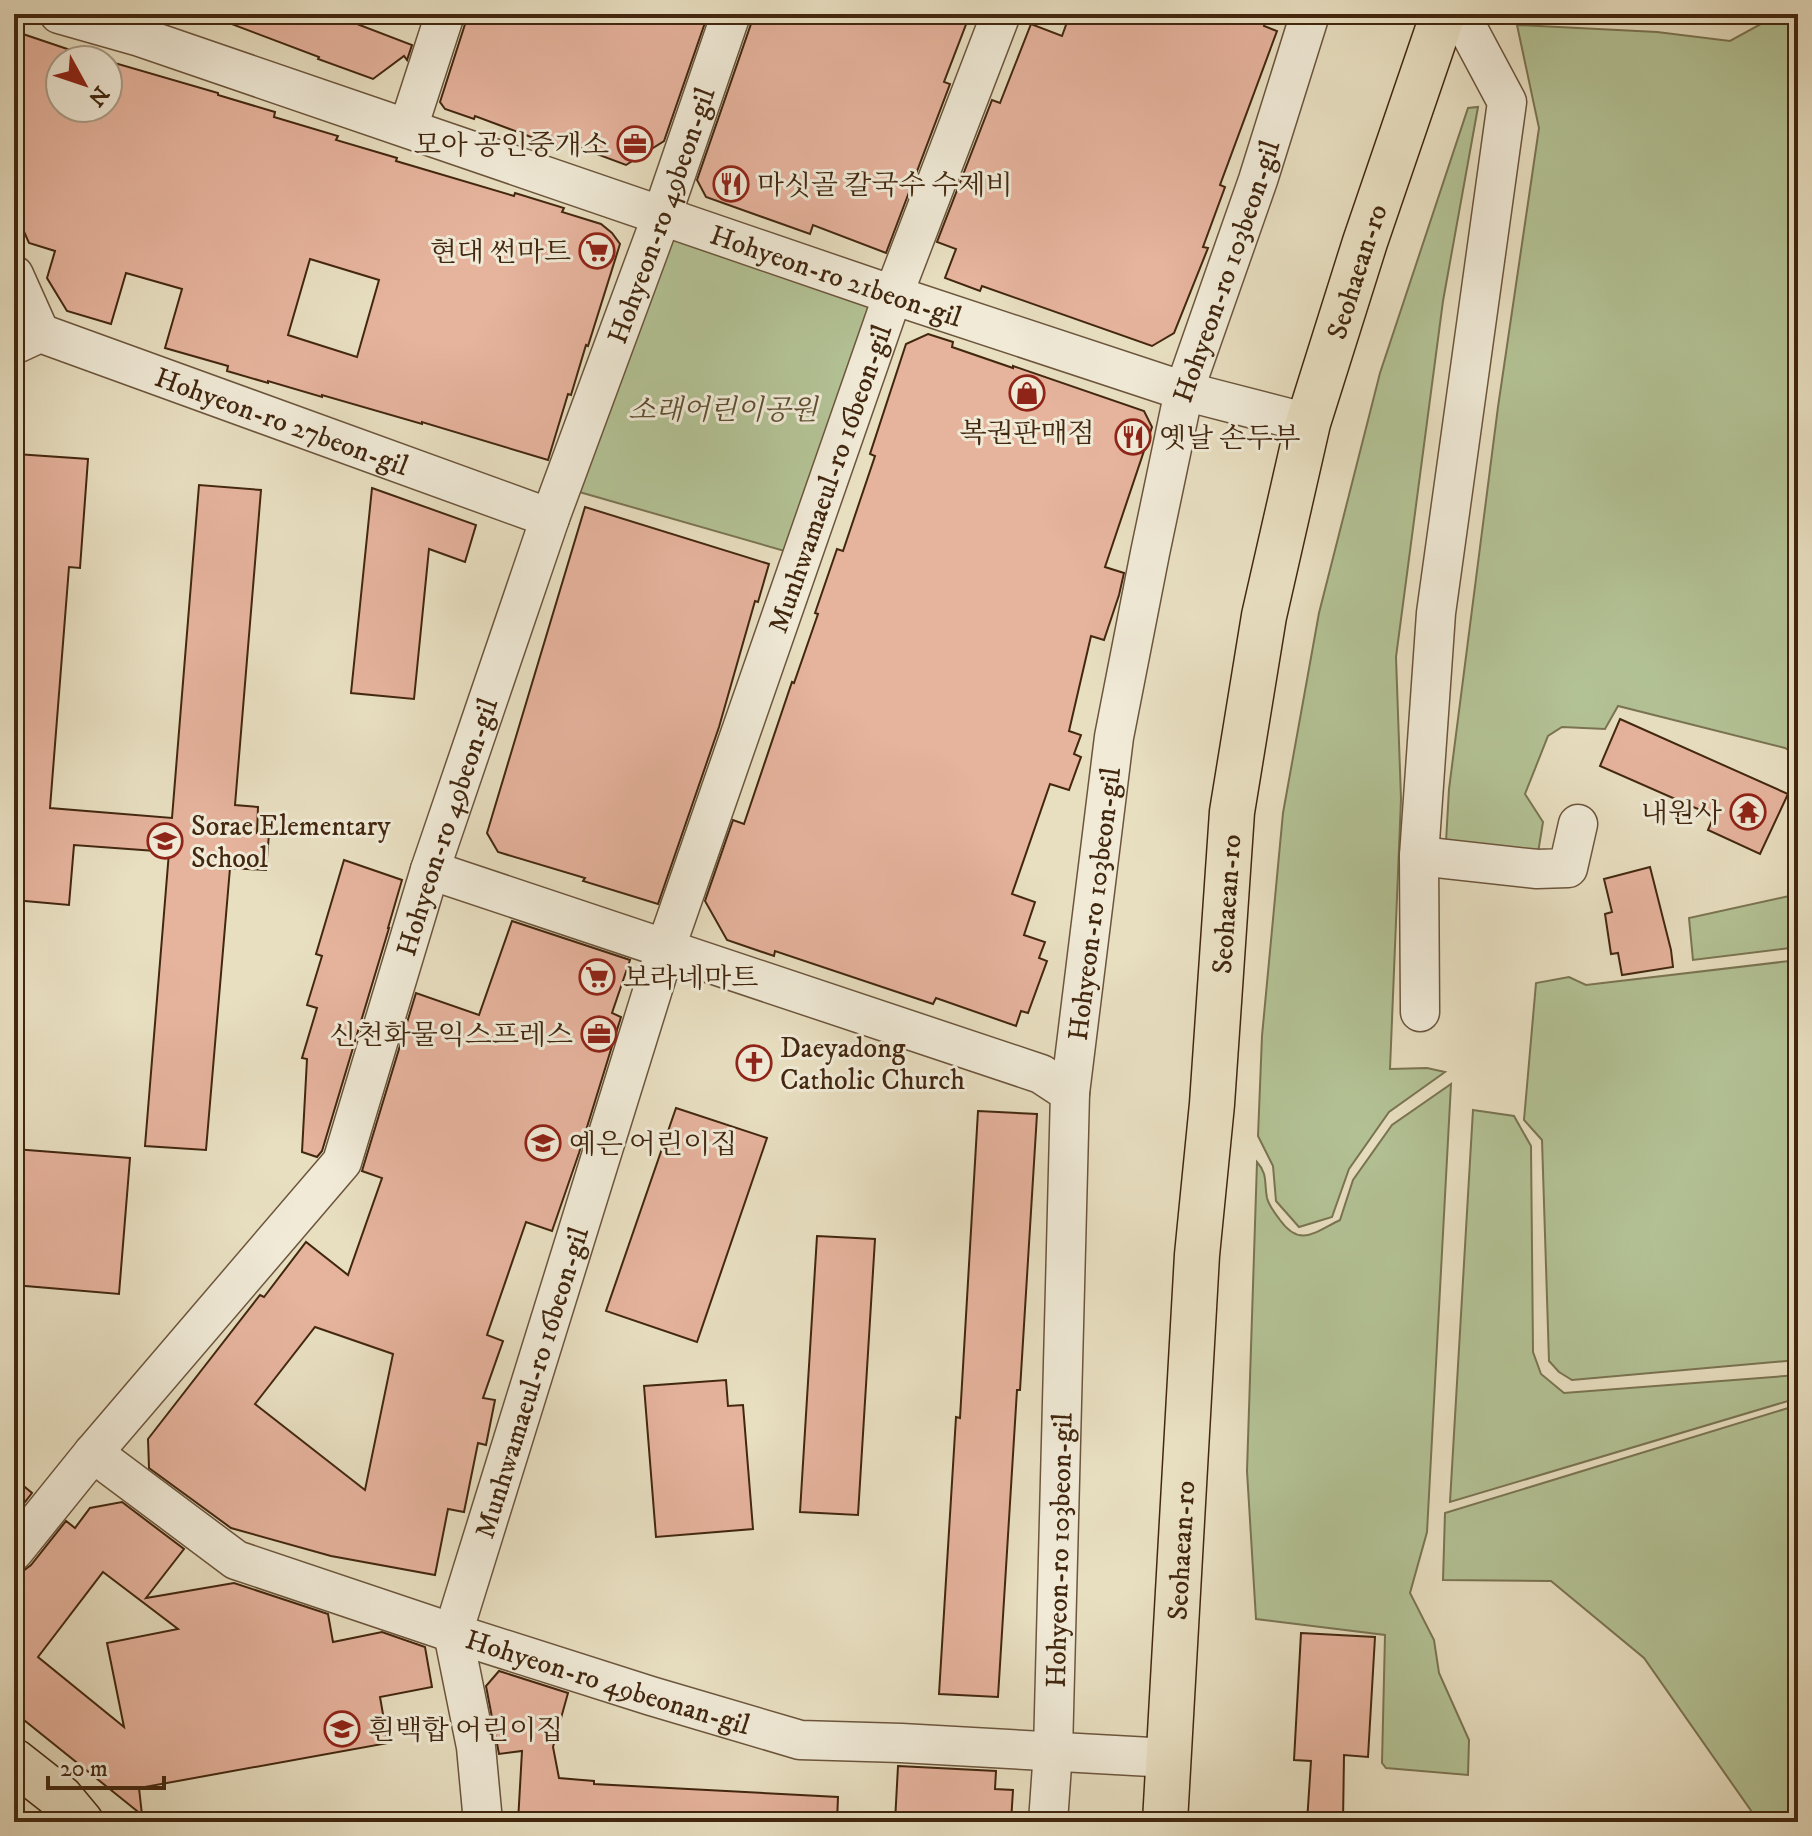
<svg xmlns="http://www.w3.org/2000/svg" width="1812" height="1836" viewBox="0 0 1812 1836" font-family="'IM FELL DW Pica','Noto Serif KR',serif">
  <rect width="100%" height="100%" fill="#e8dfc1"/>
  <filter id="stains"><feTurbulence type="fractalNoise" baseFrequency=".0025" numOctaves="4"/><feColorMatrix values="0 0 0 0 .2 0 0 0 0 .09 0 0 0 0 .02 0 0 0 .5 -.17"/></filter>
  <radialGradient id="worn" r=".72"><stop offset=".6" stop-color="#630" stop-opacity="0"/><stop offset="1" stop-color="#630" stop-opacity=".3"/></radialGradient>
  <g fill="#b3c295" stroke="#7a7452" stroke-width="2">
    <path d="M1779,14H1798V756L1785,748L1618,706L1605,729L1562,727L1548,736L1525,794L1543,822L1538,853L1446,842L1449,789L1498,407L1539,128L1517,25L1657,32L1730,41Z"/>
    <path d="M1478,107L1443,301L1396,657L1401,799L1390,1069L1427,1068L1445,1072L1389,1112L1349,1169L1332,1217L1299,1227L1276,1201L1273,1166L1258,1136L1262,1036L1283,813L1319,613L1380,373L1468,108Z"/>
    <path d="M666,226L884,301L795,554L569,489Z"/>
    <path d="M1798,894V947L1693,960L1689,918Z"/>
    <path d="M1798,960V1360L1572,1380L1559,1372L1549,1361L1542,1140L1524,1120L1536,983L1569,977L1586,985Z"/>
    <path d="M1451,1084L1427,1532L1410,1593L1434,1640L1439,1673L1469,1740L1468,1775L1386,1768L1382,1763L1385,1635L1256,1619L1247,1471L1257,1162C1268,1174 1264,1183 1267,1198C1269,1206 1275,1213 1280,1220C1300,1248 1315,1232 1340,1220L1353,1180L1392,1125Z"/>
    <path d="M1473,1110L1514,1116L1531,1146L1533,1352L1541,1374L1564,1393L1798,1375V1398L1450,1502Z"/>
    <path d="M1798,1405V1822H1759L1644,1658L1551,1581L1443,1580L1445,1513Z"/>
  </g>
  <g fill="#e6b39d" stroke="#42270f" stroke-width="2" fill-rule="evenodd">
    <path d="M214,14H331L412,45L407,60L404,56L373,79L318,59L319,57L213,17Z"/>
    <path d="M466,14H708L664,141L626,165L562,141L560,148L475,116L474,119L445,109L440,102L466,21Z"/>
    <path d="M752,14H970L944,82L950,84L886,253L813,225L810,234L706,197L697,180L752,21Z"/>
    <path d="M1070,14H1268L1264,26L1277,31L1220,185L1225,187L1203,247L1208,248L1174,333L1152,346L982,286L980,291L945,278L956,249L937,242L992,100L1000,103L1031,24L1062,36Z"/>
    <path d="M14,31L94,58L106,60H60V108H108V61L218,93V95L275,112L274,117L338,136L336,140L397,158L396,161L514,196L515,193L564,208L562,212L601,224L612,233L620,244L588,346L586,345L571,395L568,394L548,460L422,422V424L322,395V397L268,381V383L227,371L228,366L165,348L182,289L126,273L111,324L67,311L47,278L55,251L29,243L14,209ZM310,259L379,280L357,357L288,335Z"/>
    <path d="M928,334L953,342L952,347L1013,368V366L1144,411L1152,427L1105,567L1124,573L1119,595L1104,640L1091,636L1069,731L1081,735L1074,754L1081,757L1069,790L1050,784L1012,894L1035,902L1024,935L1045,942L1039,958L1047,961L1028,1013L1021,1011L1016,1026L936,998L933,1004L775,951L774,956L727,940L705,901L733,820L744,824L792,682L794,683L818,614L815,613L837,549L843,551L875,456L870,454L906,344Z"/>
    <path d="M16,454L88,459L80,568L69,567L50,808L172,818L199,485L261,490L235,805L258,807L257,833L269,834L266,870L230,868L206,1150L145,1146L169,852L74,845L69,905L14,900V474Z"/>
    <path d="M372,488L476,525L465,562L429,549L414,699L351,693Z"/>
    <path d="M585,507L769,564L758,602L755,601L719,727L658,904L583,881L585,878L498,852L487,833Z"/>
    <path d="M1620,719L1788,794L1760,854L1708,830L1714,816L1600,766Z"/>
    <path d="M344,860L402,880L388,928H389L322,1151L317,1157L302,1152L307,1059L302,1058L317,1008L307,1005L322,956L316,954Z"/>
    <path d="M1650,867L1671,950L1673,967L1622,975L1618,953L1611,954L1605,914L1612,912L1604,879Z"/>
    <path d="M512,921L630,960L612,1013L621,1017L579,1153L552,1231L526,1222L487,1335L503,1341L483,1398L495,1400L486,1445L478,1443L464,1512L448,1509L435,1575L331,1556L231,1528L149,1468L148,1439L260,1295L264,1297L306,1242L348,1275L382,1178L362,1171L416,993L479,1015ZM315,1327L393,1354L365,1490L255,1404Z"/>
    <path d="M676,1108L767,1138L697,1342L606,1311Z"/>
    <path d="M978,1111L1037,1114L1020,1390H1017L998,1697L939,1694L956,1417L960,1418Z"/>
    <path d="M14,1149L130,1158L119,1294L14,1285Z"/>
    <path d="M817,1236L875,1239L858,1515L800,1512Z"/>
    <path d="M726,1380L728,1406L743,1405L753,1529L656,1537L644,1386Z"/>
    <path d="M14,1478L32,1493L14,1516Z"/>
    <path d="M122,1502L184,1549L146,1598L234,1583L328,1614L333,1642L382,1632L425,1647L432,1687L380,1697L388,1743L139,1788L142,1815L14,1712V1572L23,1571L31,1565L66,1521L75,1528L90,1508ZM103,1572L178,1629L107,1643L124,1727L38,1657Z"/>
    <path d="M1301,1633L1375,1637L1368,1757L1344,1755L1343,1822H1307L1311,1761L1294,1760Z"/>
    <path d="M499,1671L568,1693L553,1747L559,1778L594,1781V1784L838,1797L837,1822H518L522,1751L499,1754L486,1686Z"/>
    <path d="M898,1766L996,1771L995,1789L1013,1790L1011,1822H895Z"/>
  </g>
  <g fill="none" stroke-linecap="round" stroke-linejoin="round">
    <defs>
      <g id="minor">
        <path id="s1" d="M59,14L140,37L893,295L1184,391L1308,423"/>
        <path d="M408,128L445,14"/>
        <path d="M14,275L40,333"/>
        <path id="s2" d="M14,345L40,333L550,518"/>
        <path d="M1419,856L1537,869L1568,868L1578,824"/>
        <path d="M430,870L1041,1074L1070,1093"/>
        <path d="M1420,1012L1419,856L1436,613L1507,102L1460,14"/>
        <path id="s3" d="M93,1453L236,1560L453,1633L651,1696L800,1740L901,1743L1169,1758"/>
        <path id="s4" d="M14,1551L93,1453L342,1162L430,870L550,518L662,215L731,14"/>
        <path id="s5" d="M483,1822L476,1747L453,1633L666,947L889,306L1001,14"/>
        <path id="s6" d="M1048,1822L1053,1751L1070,1093L1114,737L1150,553L1184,391L1258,180L1310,14"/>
      </g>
      <g id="major">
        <path d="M14,1761L61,1798L81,1822"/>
        <path id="s7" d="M1165,1822L1197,1255L1212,1104L1232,812L1264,616L1308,423L1365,242L1443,14"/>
      </g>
    </defs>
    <use href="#minor" stroke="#6c553c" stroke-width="41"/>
    <use href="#major" stroke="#42270f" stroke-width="47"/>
    <use href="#minor" stroke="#f0ead7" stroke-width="38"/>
    <use href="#major" stroke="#e8dfc1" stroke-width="44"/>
  </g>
  <defs>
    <symbol id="office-ring" viewBox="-11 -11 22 22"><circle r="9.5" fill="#f0ead7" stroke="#8f2418" stroke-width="1.5"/><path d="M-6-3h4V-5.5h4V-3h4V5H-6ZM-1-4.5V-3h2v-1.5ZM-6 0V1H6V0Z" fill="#8f2418"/></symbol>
    <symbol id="restaurant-ring" viewBox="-11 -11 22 22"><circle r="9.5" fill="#f0ead7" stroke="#8f2418" stroke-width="1.5"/><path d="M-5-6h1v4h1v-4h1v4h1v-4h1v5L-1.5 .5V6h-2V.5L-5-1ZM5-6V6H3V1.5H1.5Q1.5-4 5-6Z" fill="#8f2418"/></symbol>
    <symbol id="supermarket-ring" viewBox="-11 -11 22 22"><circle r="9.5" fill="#f0ead7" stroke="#8f2418" stroke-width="1.5"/><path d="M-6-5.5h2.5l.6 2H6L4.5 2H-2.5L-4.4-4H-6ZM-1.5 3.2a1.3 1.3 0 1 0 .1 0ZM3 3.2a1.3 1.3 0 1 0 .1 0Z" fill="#8f2418"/></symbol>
    <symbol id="shop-ring" viewBox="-11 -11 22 22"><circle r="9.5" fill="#f0ead7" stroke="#8f2418" stroke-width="1.5"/><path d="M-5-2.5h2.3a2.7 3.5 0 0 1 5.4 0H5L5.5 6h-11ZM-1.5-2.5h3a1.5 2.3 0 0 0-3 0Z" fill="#8f2418"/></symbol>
    <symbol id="temple-ring" viewBox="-11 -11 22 22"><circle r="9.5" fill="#f0ead7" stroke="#8f2418" stroke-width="1.5"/><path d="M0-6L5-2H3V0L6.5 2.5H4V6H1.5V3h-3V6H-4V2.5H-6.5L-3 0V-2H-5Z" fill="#8f2418"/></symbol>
    <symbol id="school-ring" viewBox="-11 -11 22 22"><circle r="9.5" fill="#f0ead7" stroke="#8f2418" stroke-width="1.5"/><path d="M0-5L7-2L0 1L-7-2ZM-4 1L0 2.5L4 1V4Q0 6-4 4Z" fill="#8f2418"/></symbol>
    <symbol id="church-ring" viewBox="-11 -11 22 22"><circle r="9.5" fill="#f0ead7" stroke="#8f2418" stroke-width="1.5"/><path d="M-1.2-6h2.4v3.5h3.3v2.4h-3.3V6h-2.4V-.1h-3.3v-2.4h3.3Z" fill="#8f2418"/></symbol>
  </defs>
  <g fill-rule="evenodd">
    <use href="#office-ring" x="615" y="124" width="40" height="40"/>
    <use href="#restaurant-ring" x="711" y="164" width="40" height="40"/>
    <use href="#supermarket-ring" x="577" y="231" width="40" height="40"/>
    <use href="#shop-ring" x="1007" y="373" width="40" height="40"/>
    <use href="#restaurant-ring" x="1113" y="417" width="40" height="40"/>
    <use href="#temple-ring" x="1728" y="792" width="40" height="40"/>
    <use href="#school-ring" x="145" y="821" width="40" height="40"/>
    <use href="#supermarket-ring" x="577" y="957" width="40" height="40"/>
    <use href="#office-ring" x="579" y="1014" width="40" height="40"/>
    <use href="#church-ring" x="734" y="1043" width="40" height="40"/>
    <use href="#school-ring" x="523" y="1123" width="40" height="40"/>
    <use href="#school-ring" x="322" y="1709" width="40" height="40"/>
  </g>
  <g text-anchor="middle" stroke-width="6" stroke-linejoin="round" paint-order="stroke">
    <g font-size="28" fill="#42270f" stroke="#f0ead7" text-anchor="start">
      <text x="609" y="154" text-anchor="end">모아 공인중개소</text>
      <text x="757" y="194">마싯골 칼국수 수제비</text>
      <text x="571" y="261" text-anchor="end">현대 썬마트</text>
      <text x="1027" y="442" text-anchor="middle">복권판매점</text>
      <text x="1159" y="447">옛날 손두부</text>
      <text x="1722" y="822" text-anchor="end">내원사</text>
      <text x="191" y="835">Sorae Elementary<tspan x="191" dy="32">School</tspan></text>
      <text x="623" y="987">보라네마트</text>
      <text x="573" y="1044" text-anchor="end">신천화물익스프레스</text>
      <text x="780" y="1057">Daeyadong<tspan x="780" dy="32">Catholic Church</tspan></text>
      <text x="569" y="1153">예은 어린이집</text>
      <text x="368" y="1739">흰백합 어린이집</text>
    </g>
    <g font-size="28" fill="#42270f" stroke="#f0ead7">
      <text dy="10" stroke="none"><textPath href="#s4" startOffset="1508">Hohyeon-ro 49beon-gil</textPath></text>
      <text dy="10" stroke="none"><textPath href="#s6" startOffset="1568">Hohyeon-ro 103beon-gil</textPath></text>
      <text dy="10" stroke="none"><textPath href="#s7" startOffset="1568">Seohaean-ro</textPath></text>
      <text dy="10" stroke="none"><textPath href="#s1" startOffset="820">Hohyeon-ro 21beon-gil</textPath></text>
      <text dy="10" stroke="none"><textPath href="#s2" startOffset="286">Hohyeon-ro 27beon-gil</textPath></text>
      <text dy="10" stroke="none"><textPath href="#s5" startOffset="1406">Munhwamaeul-ro 16beon-gil</textPath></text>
      <text dy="10" stroke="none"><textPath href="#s4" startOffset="860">Hohyeon-ro 49beon-gil</textPath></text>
      <text dy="10" stroke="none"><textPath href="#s7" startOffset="920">Seohaean-ro</textPath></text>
      <text dy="10" stroke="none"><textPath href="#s6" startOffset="920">Hohyeon-ro 103beon-gil</textPath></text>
      <text dy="10" stroke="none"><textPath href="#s5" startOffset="454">Munhwamaeul-ro 16beon-gil</textPath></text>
      <text dy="10" stroke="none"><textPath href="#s6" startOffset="272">Hohyeon-ro 103beon-gil</textPath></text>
      <text dy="10" stroke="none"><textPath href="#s7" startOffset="272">Seohaean-ro</textPath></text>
      <text dy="10" stroke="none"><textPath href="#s3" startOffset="570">Hohyeon-ro 49beonan-gil</textPath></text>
    </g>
    <g font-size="28" font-style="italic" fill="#5e4e30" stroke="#f0ead7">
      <text x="723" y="419">소래어린이공원</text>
    </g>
  </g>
  <rect width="1812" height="1836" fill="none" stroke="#e8dfc1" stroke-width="48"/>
  <rect x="16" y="16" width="1780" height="1804" fill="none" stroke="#42270f" stroke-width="4"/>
  <rect x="24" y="24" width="1764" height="1788" fill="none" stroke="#42270f" stroke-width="2"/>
  <g transform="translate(84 84) rotate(130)"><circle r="38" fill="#f0ead7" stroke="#aa9c87" stroke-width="2"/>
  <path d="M0-6L14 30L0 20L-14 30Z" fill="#8f2418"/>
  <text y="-12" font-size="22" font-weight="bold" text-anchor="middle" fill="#42270f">N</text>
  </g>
  <path d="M48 1776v12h116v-12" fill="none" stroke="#42270f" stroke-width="4"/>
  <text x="60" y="1776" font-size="24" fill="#42270f" stroke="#f0ead7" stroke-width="6" paint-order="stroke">20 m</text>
  <rect width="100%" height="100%" filter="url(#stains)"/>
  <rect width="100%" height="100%" fill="url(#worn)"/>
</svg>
